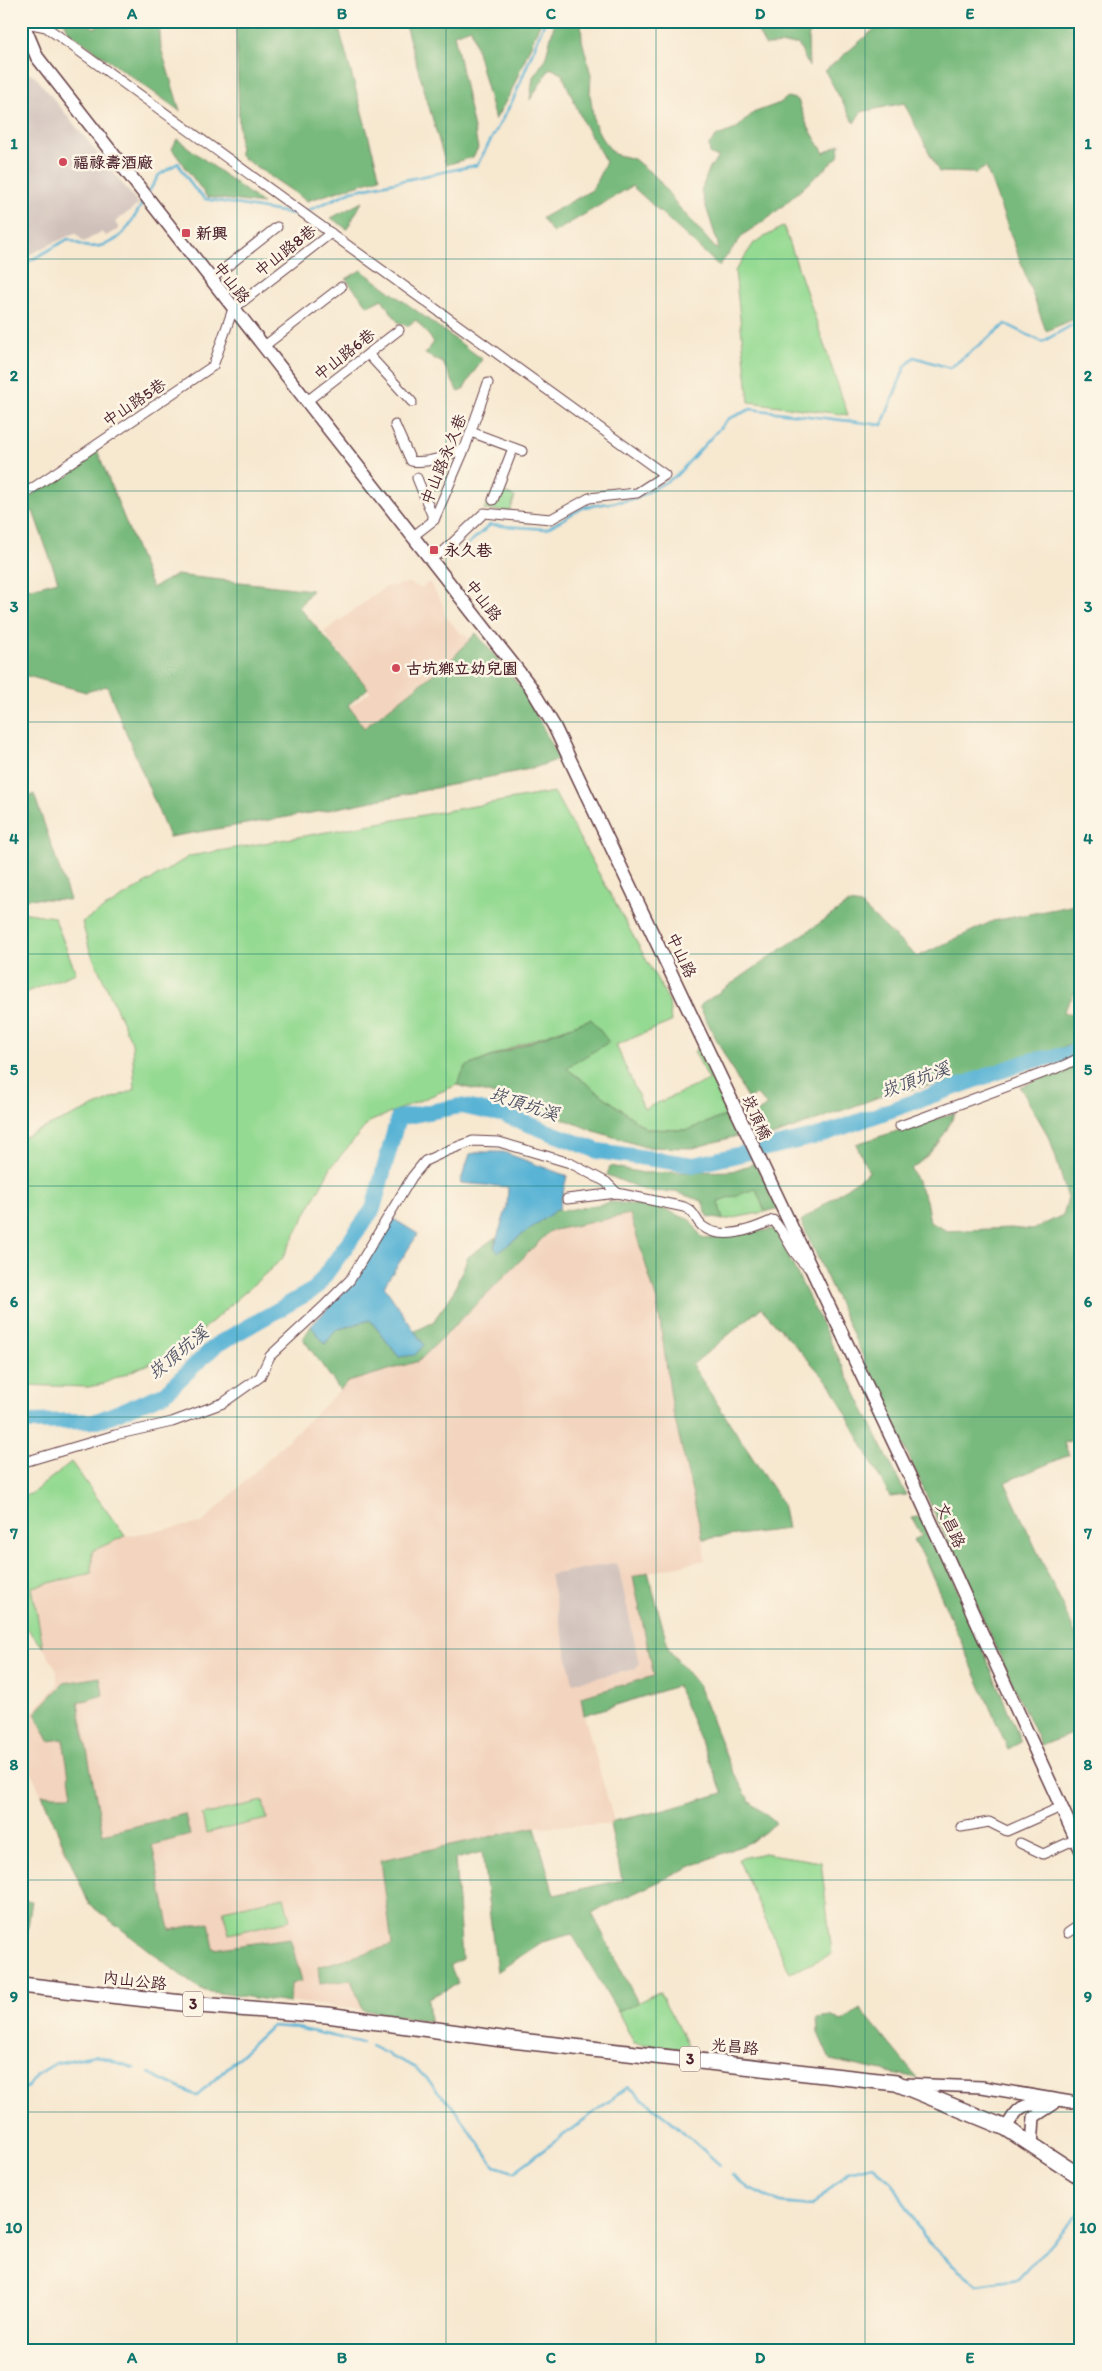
<svg xmlns="http://www.w3.org/2000/svg" width="1102" height="2371" viewBox="0 0 1102 2371" font-family="Itim,'LXGW WenKai TC',sans-serif">
  <rect width="100%" height="100%" fill="#fcf5e5"/>
  <filter id="ink" filterUnits="userSpaceOnUse"><feTurbulence type="fractalNoise" baseFrequency=".02" numOctaves="2"/><feDisplacementMap in="SourceGraphic" scale="10" xChannelSelector="R" yChannelSelector="G"/><feConvolveMatrix kernelMatrix="1 2 1 2 8 2 1 2 1" color-interpolation-filters="sRGB"/></filter>
  <filter id="wash" filterUnits="userSpaceOnUse"><feTurbulence type="fractalNoise" baseFrequency=".0096" numOctaves="4" result="noise"/><feDisplacementMap in="SourceGraphic" scale="20" xChannelSelector="R" yChannelSelector="G"/><feGaussianBlur stdDeviation="1.12" result="paint"/><feColorMatrix in="noise" values="0 0 0 0 0 0 0 0 0 0 0 0 0 0 0 0 0 1.4 0 .05"/><feComposite in="paint" operator="in"/></filter>
  <g filter="url(#wash)">
    <rect width="100%" height="100%" fill="#f7e8d0"/>
    <g fill="#f3d4be">
      <path d="M429,582L443,604L445,615L459,632L466,635L473,644L364,727L349,707L370,692L324,632L385,587L409,583L421,588Z"/>
      <path d="M630,1214L657,1301L673,1411L703,1539L705,1560L648,1573L669,1650L698,1685H677L584,1715L614,1821L610,1824L535,1827L381,1860L438,1995L428,1998L430,2021L363,2010L203,1991L67,1858L21,1746V1725L57,1685V1671L43,1647L31,1587L92,1573V1551L125,1536L202,1523L348,1382L419,1361L550,1231Z"/>
    </g>
    <g fill="#cfc0ba">
      <path d="M21,72L34,75L139,204L115,222L119,229L106,236L101,232L84,242L75,233L32,253L21,262Z"/>
      <path d="M613,1563L618,1565L639,1663L636,1669L573,1683L550,1575Z"/>
    </g>
    <g fill="#95da93" stroke="#707c5f">
      <path d="M784,226L848,415L749,402L735,271L754,243Z"/>
      <path d="M502,492L515,497L510,511L484,510L486,504L499,503Z"/>
      <path d="M554,792L669,1001L671,1022L616,1045L644,1109L709,1080L694,1051L701,1046L733,1113L687,1130L647,1129L566,1068L591,1019L516,1046L466,1067L457,1085L369,1122L331,1167L282,1259L180,1350L103,1384L88,1387L21,1385V1138L135,1089L132,1043L90,951L82,922L190,856Z"/>
      <path d="M21,912L54,917L76,973L21,994Z"/>
      <path d="M756,1188L765,1212L723,1220L717,1201Z"/>
      <path d="M71,1462L125,1536L92,1551V1573L32,1587L43,1647L21,1621V1496L31,1494Z"/>
      <path d="M263,1801L267,1819L206,1833L202,1815Z"/>
      <path d="M764,1853L821,1862L832,1954L790,1973L738,1859Z"/>
      <path d="M284,1897L290,1920L229,1934L223,1910Z"/>
      <path d="M659,1992L691,2050L634,2043L618,2012Z"/>
    </g>
    <g fill="#78ba7d" stroke="#616c54">
      <path d="M64,21H77L96,28L98,21H159L161,48L180,111L69,32Z"/>
      <path d="M236,21H337L380,178L307,201L240,156Z"/>
      <path d="M404,21H541L511,92L495,120L471,28L454,34L478,148L473,157L446,165Z"/>
      <path d="M555,21H581L582,40L591,75L590,93L594,122L602,139L614,154L634,159L657,178L678,206L717,250L718,244L701,191L710,167L719,157L710,155L709,144L717,136L736,129L753,113L780,103L788,97L798,100L807,125L824,153L840,144L838,157L770,217L744,234L719,266L632,186L553,233L542,218L592,190L606,162L584,124L562,74L550,68L530,100L533,77L545,60Z"/>
      <path d="M752,21H821L813,24L808,38L809,67L798,44L765,45Z"/>
      <path d="M876,21H1081L1079,317L1046,331L986,167L976,173L939,172L904,103L861,112L854,123L825,71L878,26Z"/>
      <path d="M177,139L263,204L207,197L172,149Z"/>
      <path d="M362,202L347,229L331,218Z"/>
      <path d="M361,270L482,359L463,390L458,392L443,363L425,354L434,342L416,320L407,326L398,322L382,299L368,306L346,279Z"/>
      <path d="M97,450L152,588L176,575L312,590L299,607L368,688L348,705L364,728L451,660L476,633L524,691L559,759L534,768L323,811L169,837L107,686L86,692L24,675L21,663V567L28,589L58,581L33,511L21,513V502Z"/>
      <path d="M34,794L70,900L21,898V800Z"/>
      <path d="M849,903L861,905L917,957L993,921L1081,904V983L1063,1012L1078,1017L1073,1044L974,1077L890,1093L764,1139L755,1114L767,1106L758,1095L747,1098L699,1006Z"/>
      <path d="M591,1019L609,1042L566,1068L647,1129L687,1130L733,1113L737,1136L693,1148L645,1147L591,1130L522,1102L457,1085L465,1067Z"/>
      <path d="M1081,1061V1437L1064,1443L1069,1455L1005,1482L1077,1637L1076,1664L1081,1675V1730L1041,1746L801,1221L869,1172L856,1144L955,1113C943,1139 934,1152 911,1169L926,1200L930,1222L947,1231L1010,1228L1032,1230L1063,1215L1068,1198L1050,1139L1020,1087Z"/>
      <path d="M755,1163L779,1208L765,1212L756,1189L718,1201L723,1220L708,1217L702,1201L675,1192L647,1191L607,1175L610,1166L643,1173L732,1171Z"/>
      <path d="M613,1202L661,1208L690,1220L703,1239L775,1229L906,1495L890,1497L831,1385L761,1308L692,1365L782,1503L787,1529L703,1539L673,1411L657,1301L630,1214L550,1231L419,1361L348,1382L340,1390L303,1339L311,1326L325,1344L336,1330L370,1320L399,1357L424,1345L415,1331L432,1323L452,1295L468,1257L496,1237L494,1247L498,1251L559,1208L562,1211Z"/>
      <path d="M927,1515L1021,1742L1008,1749L924,1557L913,1540L922,1536L912,1518Z"/>
      <path d="M648,1572L669,1650L698,1685L730,1766L750,1802L776,1823L753,1841L692,1866L592,1913L638,2003L618,2012L572,1934L542,1942L497,1972L482,1852L455,1859L462,1959L450,1965L458,1984L428,1998L430,2021L363,2010L351,1980L320,1984L318,1967L392,1945L381,1860L535,1827L554,1895L622,1880L610,1824L614,1821L665,1810L723,1793L677,1686L584,1715L581,1697L654,1676L633,1577Z"/>
      <path d="M100,1677L103,1695L78,1703L103,1834L185,1814L190,1835L152,1845L170,1930L209,1922L214,1949L290,1938L302,1981L291,1983L290,2003L205,1991L191,1983L89,1904L42,1795H72L63,1739L49,1741L35,1713L64,1683Z"/>
      <path d="M21,1900L32,1901L25,1945L21,1944Z"/>
      <path d="M860,2008L917,2078L830,2060L818,2033L817,2018L830,2016L842,2021Z"/>
    </g>
    <g fill="#58b3d5" stroke="#516980">
      <path d="M481,1152H503L567,1176L559,1208L498,1252L494,1247L507,1207L508,1187L460,1183L470,1154Z"/>
      <path d="M392,1218L418,1234L384,1286L424,1345L415,1355L399,1357L370,1320L336,1330L325,1344L311,1326L342,1293Z"/>
    </g>
    <g fill="none" stroke-linecap="round" stroke-linejoin="round">
      <g stroke="#58b3d5" stroke-width="2.5">
        <path d="M148,193L159,175L178,163L193,187L205,199L300,215"/>
        <path d="M305,212L352,191L477,165L514,98L545,21"/>
        <path d="M21,266L68,239C74,241 83,247 89,247C122,247 131,223 144,200"/>
        <path d="M453,557L490,525L546,529L584,507L636,499L676,476L728,419L751,409L882,425L905,367L914,357L950,368L1006,324L1042,342L1081,320"/>
        <path d="M371,2046L416,2068L452,2106L495,2166L514,2172L628,2087L670,2120L720,2165"/>
        <path d="M149,2073L197,2096L272,2026L297,2028L363,2043"/>
        <path d="M21,2089L28,2087L38,2074L56,2063L95,2055L134,2068"/>
        <path d="M732,2175L742,2184L780,2203L812,2206L847,2172L873,2166L891,2181L924,2237L951,2263L978,2285L1018,2279L1081,2210"/>
      </g>
      <path stroke="#58b3d5" stroke-width="16" d="M21,1422L97,1421L164,1394L216,1345L315,1289L373,1209L398,1118L460,1106L505,1115L598,1151L694,1165L818,1136L1029,1061L1072,1054L1081,1045"/>
    </g>
  </g>
  <g filter="url(#ink)">
    <g fill="none" stroke-linecap="round" stroke-linejoin="round">
      <defs>
        <g id="minor">
          <path d="M22,22L46,27L665,475L637,493L589,498L551,519L484,513L444,551L430,558"/>
          <path d="M210,280L277,227"/>
          <path d="M263,347L341,287"/>
          <path d="M368,354L412,402"/>
          <path d="M307,401L399,330"/>
          <path d="M395,425L411,461C430,464 448,455 465,448"/>
          <path d="M471,432L522,451"/>
          <path d="M417,478L434,520"/>
          <path d="M21,496L213,366L233,309L331,233"/>
          <path d="M493,500L513,448"/>
          <path d="M412,537L434,520L465,448L488,383"/>
          <path d="M900,1126L1065,1065L1081,1057"/>
          <path d="M567,1199L617,1193L684,1207C696,1212 694,1219 702,1226C722,1242 754,1229 773,1220C789,1237 789,1252 809,1268"/>
          <path d="M21,1463L115,1435L172,1422L223,1403L260,1377L270,1356L325,1305L350,1280L412,1177L425,1161L449,1150L473,1141L499,1142L570,1163L606,1182L617,1193"/>
          <path d="M961,1827L989,1822L1007,1831L1061,1807"/>
          <path d="M1020,1843L1043,1854L1076,1839"/>
          <path d="M1068,1933L1081,1924"/>
        </g>
        <g id="tertiary">
          <path d="M904,2084L982,2087L1071,2102"/>
          <path d="M1006,2128C1020,2104 1021,2105 1049,2103"/>
          <path d="M1032,2146L1034,2117L1054,2104"/>
        </g>
        <path id="secondary" d="M22,21L37,57L530,686L554,726L921,1500L1081,1850"/>
        <path id="primary" d="M21,1985L200,2005L327,2015L502,2039L896,2083L1006,2128L1081,2177"/>
      </defs>
      <use href="#minor" stroke="#643d44" stroke-width="11"/>
      <use href="#tertiary" stroke="#643d44" stroke-width="14"/>
      <use href="#secondary" stroke="#643d44" stroke-width="15"/>
      <use href="#primary" stroke="#643d44" stroke-width="18"/>
      <use href="#minor" stroke="#fff" stroke-width="9"/>
      <use href="#tertiary" stroke="#fff" stroke-width="11"/>
      <use href="#secondary" stroke="#fff" stroke-width="12"/>
      <use href="#primary" stroke="#fff" stroke-width="15"/>
    </g>
  </g>
  <path fill="none" stroke="#0f766e" stroke-width="1" stroke-opacity="0.55" d="M237,21V2350M446,21V2350M656,21V2350M865,21V2350M21,259H1081M21,491H1081M21,722H1081M21,954H1081M21,1186H1081M21,1417H1081M21,1649H1081M21,1880H1081M21,2112H1081"/>
  <g fill="#d1495b" stroke="#fcf5e5" stroke-width="2">
    <circle cx="63" cy="162" r="5"/>
    <rect x="181" y="228" width="10" height="10" rx="2.5"/>
    <rect x="429" y="545" width="10" height="10" rx="2.5"/>
    <circle cx="396" cy="668" r="5"/>
  </g>
  <g text-anchor="middle" stroke-width="5" stroke-linejoin="round" paint-order="stroke">
    <g fill="#fcf5e5" stroke="#7f5f63" stroke-width="1">
      <rect x="183" y="1991.5" width="20" height="25" rx="4"/>
      <rect x="680" y="2046.5" width="20" height="25" rx="4"/>
    </g>
    <g font-size="15" font-weight="bold" fill="#4a1f2b">
      <text x="193" y="2009">3</text>
      <text x="690" y="2064">3</text>
    </g>
    <g font-size="16" font-weight="bold" fill="#4a1f2b" stroke="#fcf5e5" text-anchor="start">
      <text x="73" y="168">福祿壽酒廠</text>
      <text x="196" y="239">新興</text>
      <text x="444" y="556">永久巷</text>
      <text x="406" y="674">古坑鄉立幼兒園</text>
    </g>
    <g font-size="16" fill="#4a1f2b" stroke="#fcf5e5">
      <text transform="translate(285 250) rotate(-38)" y="6">中山路8巷</text>
      <text transform="translate(232 282) rotate(52)" y="6">中山路</text>
      <text transform="translate(344 354) rotate(-38)" y="6">中山路6巷</text>
      <text transform="translate(134 402) rotate(-34)" y="6">中山路5巷</text>
      <text transform="translate(443 459) rotate(-68)" y="6">中山路永久巷</text>
      <text transform="translate(484 600) rotate(52)" y="6">中山路</text>
      <text transform="translate(682 955) rotate(65)" y="6">中山路</text>
      <text transform="translate(757 1117) rotate(65)" y="6">崁頂橋</text>
      <text transform="translate(951 1525) rotate(65)" y="6">文昌路</text>
      <text transform="translate(135 1980) rotate(6)" y="6">內山公路</text>
      <text transform="translate(735 2046) rotate(6)" y="6">光昌路</text>
    </g>
    <g font-size="18" font-style="italic" fill="#4f5366" stroke="#fcf5e5">
      <text transform="translate(915 1080) rotate(-20)" y="6">崁頂坑溪</text>
      <text transform="translate(524 1104) rotate(18)" y="6">崁頂坑溪</text>
      <text transform="translate(178 1353) rotate(-40)" y="6">崁頂坑溪</text>
    </g>
  </g>
  <rect width="1102" height="2371" fill="none" stroke="#fcf5e5" stroke-width="55"/>
  <rect x="28" y="28" width="1046" height="2316" fill="none" stroke="#0f766e" stroke-width="2"/>
  <g font-size="16" text-anchor="middle" font-weight="bold" fill="#0f766e">
    <text x="132" y="19">A</text>
    <text x="342" y="19">B</text>
    <text x="551" y="19">C</text>
    <text x="760" y="19">D</text>
    <text x="970" y="19">E</text>
    <text x="14" y="149">1</text>
    <text x="1088" y="149">1</text>
    <text x="14" y="381">2</text>
    <text x="1088" y="381">2</text>
    <text x="14" y="612">3</text>
    <text x="1088" y="612">3</text>
    <text x="14" y="844">4</text>
    <text x="1088" y="844">4</text>
    <text x="14" y="1075">5</text>
    <text x="1088" y="1075">5</text>
    <text x="14" y="1307">6</text>
    <text x="1088" y="1307">6</text>
    <text x="14" y="1539">7</text>
    <text x="1088" y="1539">7</text>
    <text x="14" y="1770">8</text>
    <text x="1088" y="1770">8</text>
    <text x="14" y="2002">9</text>
    <text x="1088" y="2002">9</text>
    <text x="14" y="2233">10</text>
    <text x="1088" y="2233">10</text>
    <text x="132" y="2363">A</text>
    <text x="342" y="2363">B</text>
    <text x="551" y="2363">C</text>
    <text x="760" y="2363">D</text>
    <text x="970" y="2363">E</text>
  </g>
</svg>
